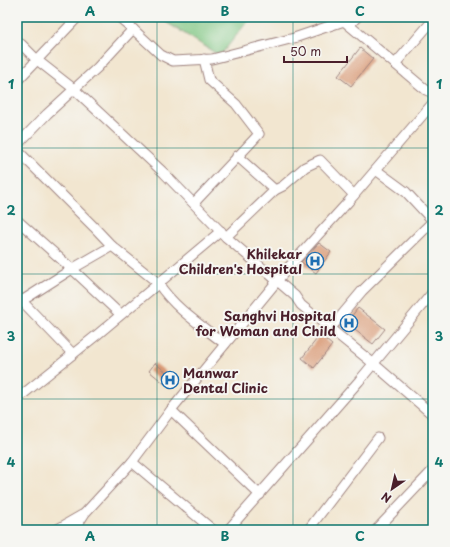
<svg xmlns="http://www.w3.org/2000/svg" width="450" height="547" viewBox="0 0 450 547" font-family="'Playpen Sans',sans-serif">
  <rect width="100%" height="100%" fill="#f6f6f2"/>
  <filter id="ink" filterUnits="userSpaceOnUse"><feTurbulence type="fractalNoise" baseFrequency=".025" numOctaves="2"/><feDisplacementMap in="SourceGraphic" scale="8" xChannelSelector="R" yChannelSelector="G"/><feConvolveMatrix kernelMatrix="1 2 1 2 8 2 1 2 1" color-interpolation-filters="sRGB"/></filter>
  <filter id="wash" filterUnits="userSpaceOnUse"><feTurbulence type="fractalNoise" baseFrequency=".012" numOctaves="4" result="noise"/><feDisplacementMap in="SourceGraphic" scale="16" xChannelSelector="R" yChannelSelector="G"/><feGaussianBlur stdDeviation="0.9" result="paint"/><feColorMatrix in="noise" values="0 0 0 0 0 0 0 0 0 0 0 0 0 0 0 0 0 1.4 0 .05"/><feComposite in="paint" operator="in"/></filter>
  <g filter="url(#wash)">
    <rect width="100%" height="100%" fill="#f2e6d0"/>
    <path fill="#7fc682" stroke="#647256" d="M158,17H251L220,56Z"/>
    <g id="blocks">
      <g fill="#d99974">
        <path d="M360,48L373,59L351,86L338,76Z"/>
        <path d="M319,243L331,252L316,273L301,262Z"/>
        <path d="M358,308L385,329L373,344L346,323Z"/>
        <path d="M320,335L332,345L314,368L302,358Z"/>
        <path d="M155,363L177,381L171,389L149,371Z"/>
      </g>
    </g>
  </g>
  <g filter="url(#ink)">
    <use href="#blocks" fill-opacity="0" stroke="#9e827e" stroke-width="1"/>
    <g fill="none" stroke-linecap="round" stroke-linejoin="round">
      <defs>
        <g id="street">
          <path d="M119,17L133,29"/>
          <path d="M349,25L357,17"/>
          <path d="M21,44L37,60L74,89L164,173L226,237L295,296L301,305L374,364L433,415"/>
          <path d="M395,64L433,20"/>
          <path d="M17,81L78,17"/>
          <path d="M17,145L47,114L97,68L133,29L161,55L173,61L212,59L294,38L344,21L426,90L433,93"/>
          <path d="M17,150L94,227L112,246"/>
          <path d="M237,156L275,190"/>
          <path d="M376,170L406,192L433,221"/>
          <path d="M194,203L259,134L236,104L209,80L204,59"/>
          <path d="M17,220L72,269L17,304"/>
          <path d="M226,237L275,190L283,186L305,167L320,160L354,195"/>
          <path d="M17,296L73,354"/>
          <path d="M120,314L72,269L112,246L158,283C175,309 202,326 225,344"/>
          <path d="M330,329L362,291L433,221"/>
          <path d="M17,399L98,334L221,231"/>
          <path d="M171,410L260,495"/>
          <path d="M132,462L213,530"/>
          <path d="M56,530L82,515"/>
          <path d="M74,530L85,513L132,462L171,410L287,269L349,201L433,103"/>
          <path d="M228,530L359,381L433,292"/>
          <path d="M308,530L378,438"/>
          <path d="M376,530L433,470"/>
        </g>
      </defs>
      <use href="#street" stroke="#9e827e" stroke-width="11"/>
      <use href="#street" stroke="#fff" stroke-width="9"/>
    </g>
  </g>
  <path fill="none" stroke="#0f766e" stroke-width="1" stroke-opacity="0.55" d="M157,17V530M293,17V530M17,148H433M17,274H433M17,399H433"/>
  <defs>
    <symbol id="hospital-ring" viewBox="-11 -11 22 22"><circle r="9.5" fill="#f6f6f2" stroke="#1f6fb2" stroke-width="1.5"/><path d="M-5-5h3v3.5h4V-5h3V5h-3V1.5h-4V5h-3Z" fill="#1f6fb2"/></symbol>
  </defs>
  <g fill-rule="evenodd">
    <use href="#hospital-ring" x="305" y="251" width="20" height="20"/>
    <use href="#hospital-ring" x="339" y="313" width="20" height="20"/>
    <use href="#hospital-ring" x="160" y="370" width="20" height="20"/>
  </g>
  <g text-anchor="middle" stroke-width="4" stroke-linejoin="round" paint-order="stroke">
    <g font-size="13" font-weight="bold" fill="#4a1f2b" stroke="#f6f6f2" text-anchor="end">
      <text x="302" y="259">Khilekar<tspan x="302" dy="15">Children's Hospital</tspan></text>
      <text x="336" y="321">Sanghvi Hospital<tspan x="336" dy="15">for Woman and Child</tspan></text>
      <text x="183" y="378" text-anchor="start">Manwar<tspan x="183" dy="15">Dental Clinic</tspan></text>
    </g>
  </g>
  <rect width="450" height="547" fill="none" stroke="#f6f6f2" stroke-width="44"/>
  <g transform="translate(392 489) rotate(214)" stroke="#f6f6f2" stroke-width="3" paint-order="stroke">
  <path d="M0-3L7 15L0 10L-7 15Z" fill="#4a1f2b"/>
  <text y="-6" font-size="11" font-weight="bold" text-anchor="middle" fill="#4a1f2b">N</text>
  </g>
  <path d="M284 56v6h63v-6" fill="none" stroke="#4a1f2b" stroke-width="2"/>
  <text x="290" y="56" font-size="12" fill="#4a1f2b" stroke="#f6f6f2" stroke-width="3" paint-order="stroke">50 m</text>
  <rect x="22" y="22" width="406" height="503" fill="none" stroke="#0f766e" stroke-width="1.5"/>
  <g font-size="13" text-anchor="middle" font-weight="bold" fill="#0f766e">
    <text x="90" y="16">A</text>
    <text x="225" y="16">B</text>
    <text x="360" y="16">C</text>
    <text x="11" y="89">1</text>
    <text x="439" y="89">1</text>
    <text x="11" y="215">2</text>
    <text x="439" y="215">2</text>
    <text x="11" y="341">3</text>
    <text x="439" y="341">3</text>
    <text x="11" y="467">4</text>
    <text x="439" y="467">4</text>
    <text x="90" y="541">A</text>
    <text x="225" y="541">B</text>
    <text x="360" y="541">C</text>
  </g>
</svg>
